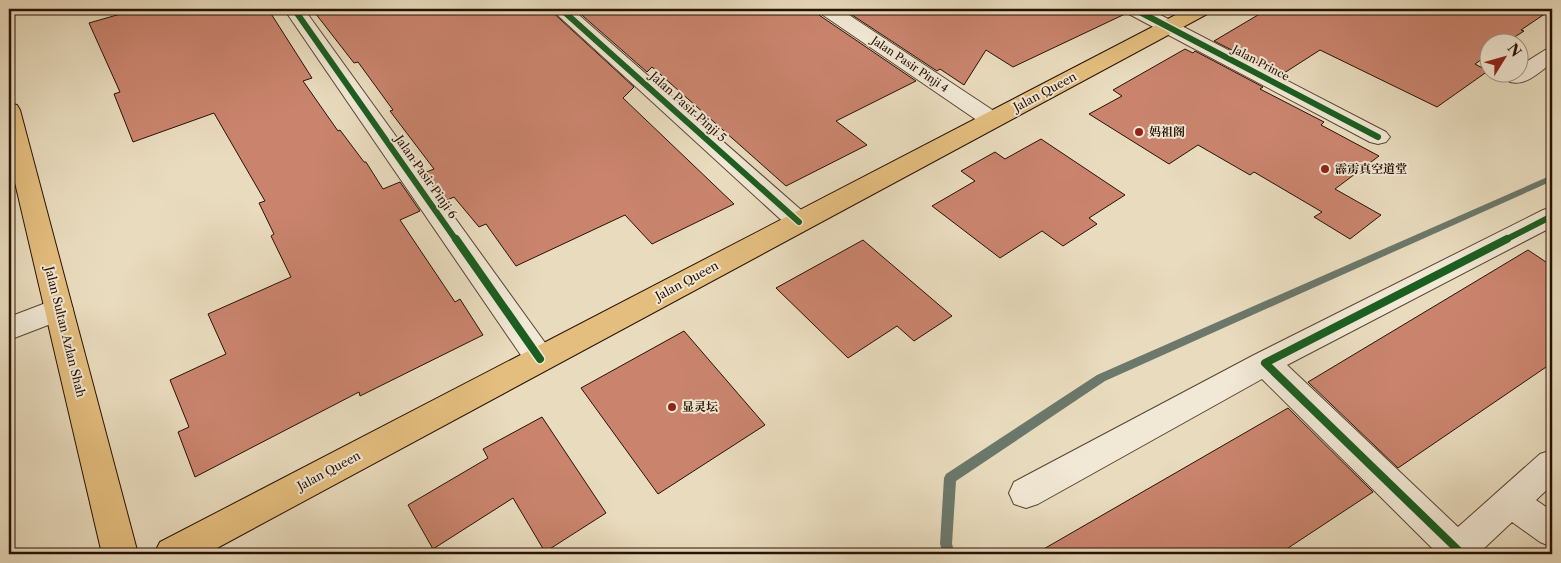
<svg xmlns="http://www.w3.org/2000/svg" width="1561" height="563" viewBox="0 0 1561 563" font-family="'Libre Caslon Text','Noto Serif SC',serif">
  <rect width="100%" height="100%" fill="#e9dcbe"/>
  <filter id="stains"><feTurbulence type="fractalNoise" baseFrequency=".004" numOctaves="4"/><feColorMatrix values="0 0 0 0 .2 0 0 0 0 .09 0 0 0 0 .02 0 0 0 .5 -.17"/></filter>
  <radialGradient id="worn" r=".72"><stop offset=".6" stop-color="#630" stop-opacity="0"/><stop offset="1" stop-color="#630" stop-opacity=".3"/></radialGradient>
  <g fill="none" stroke-linecap="round" stroke-linejoin="round">
    <path fill="#6b786b" fill-rule="evenodd" d="M1552,175V181L1105,381L956,481L952,544L955,554H943L940,544L944,478L946,474L1097,375Z"/>
  </g>
  <g fill="#ca846e" stroke="#281102">
    <path d="M138,9H268L312,78L303,81L338,131L340,130L364,162H366L383,189L400,182L420,211L400,220L455,302L460,299L483,335L360,396L359,392L195,477L178,432L189,427L170,380L226,354L208,314L291,277L271,236L274,234L259,203L265,201L214,113L133,142L114,94L120,92L89,23Z"/>
    <path d="M312,9H549L634,87L623,98L734,204L652,244L625,215L516,266L486,224L479,227L454,197L445,201L424,173L434,169L390,111L393,110L358,62L354,63Z"/>
    <path d="M575,9H815L819,15L916,81L836,121L867,145L786,186L652,67L647,72Z"/>
    <path d="M843,9H1122L1125,14L1013,67L986,50L964,85L940,69L937,71Z"/>
    <path d="M1268,9H1552L1521,30L1524,31L1507,42H1488V55L1475,64L1488,71L1437,107L1320,50L1281,75L1214,41Z"/>
    <path d="M1185,49L1193,53L1195,51L1263,87L1260,89L1324,122L1321,125L1379,156L1335,189L1381,215L1350,239L1314,217L1322,212L1254,172L1250,175L1198,145L1169,164L1089,114L1122,96L1113,90Z"/>
    <path d="M1041,139L1125,195L1089,218L1097,224L1063,246L1042,231L1000,258L932,206L975,181L961,171L995,152L1005,159Z"/>
    <path d="M863,240L952,316L914,341L897,326L848,358L776,288Z"/>
    <path d="M1528,250L1552,266V363L1398,468L1308,382Z"/>
    <path d="M684,331L765,425L658,494L581,388Z"/>
    <path d="M1288,408L1373,492L1279,554H1035Z"/>
    <path d="M542,417L606,513L545,552L513,498L433,549L408,505L488,458L483,449Z"/>
  </g>
  <g fill="none" stroke-linecap="round" stroke-linejoin="round">
    <defs>
      <g id="minor">
        <path d="M284,9H304L551,351L555,359L551,367L540,371L529,367Z"/>
        <path d="M551,9H572L808,216L812,222L808,228L799,231L790,228Z"/>
        <path d="M817,9H840L1000,115L1003,120L1000,125L992,127L984,125L820,13Z"/>
        <path d="M1124,9H1149L1386,132L1390,137L1386,142L1378,144L1370,142L1127,13Z"/>
        <path d="M1552,48V63C1539,72 1527,86 1510,82L1507,77L1510,72H1518V67L1545,50Z"/>
        <path d="M1552,207V227L1287,365L1458,527L1540,454L1552,450V485L1536,500L1552,511V547L1540,542L1512,522L1478,554H1435L1436,552L1262,379L1038,504L1026,508L1014,504L1009,493L1014,482L1254,355L1543,210Z"/>
        <path d="M59,298L69,301L73,309L69,317L9,340V317Z"/>
      </g>
      <g id="major">
        <path d="M1187,9H1212L1209,13L206,554H154L160,542Z"/>
        <path d="M9,103L17,105L20,110L138,554H102L9,157Z"/>
      </g>
    </defs>
    <use href="#minor" stroke="#584431" stroke-width="2"/>
    <use href="#major" stroke="#281102" stroke-width="2"/>
    <use href="#minor" fill="#f1e8d5" fill-rule="evenodd"/>
    <use href="#major" fill="#e4be7f" fill-rule="evenodd"/>
    <defs>
      <g id="cycleway-far1">
        <path d="M294,9L456,240"/>
        <path d="M561,9L799,222"/>
        <path d="M1134,9L1378,137"/>
        <path d="M1505,240L1552,216"/>
      </g>
      <g id="cycleway">
        <path d="M456,239L540,359"/>
        <path d="M1458,550L1265,363L1507,239"/>
      </g>
    </defs>
    <use href="#cycleway-far1" stroke="#f1e8d5" stroke-width="9"/>
    <use href="#cycleway" stroke="#f1e8d5" stroke-width="11"/>
    <use href="#cycleway-far1" stroke="#1b5e20" stroke-width="6"/>
    <use href="#cycleway" stroke="#1b5e20" stroke-width="8"/>
  </g>
  <g fill="#8f2418" stroke="#f1e8d5" stroke-width="2">
    <circle cx="1139" cy="132" r="5"/>
    <circle cx="1325" cy="169" r="5"/>
    <circle cx="672" cy="407" r="5"/>
  </g>
  <g text-anchor="middle" stroke-width="4" stroke-linejoin="round" paint-order="stroke">
    <g font-size="11" fill="#281102" stroke="#f1e8d5">
      <text transform="translate(1261 63) rotate(28)" y="4">Jalan Prince</text>
      <text transform="translate(910 64) rotate(34)" y="4">Jalan Pasir Pinji 4</text>
    </g>
    <g font-size="12" fill="#281102" stroke="#f1e8d5">
      <text transform="translate(1045 92) rotate(-28)" y="4">Jalan Queen</text>
      <text transform="translate(688 107) rotate(42)" y="4">Jalan Pasir Pinji 5</text>
      <text transform="translate(426 177) rotate(55)" y="4">Jalan Pasir Pinji 6</text>
      <text transform="translate(687 281) rotate(-28)" y="4">Jalan Queen</text>
      <text transform="translate(65 332) rotate(76)" y="4">Jalan Sultan Azlan Shah</text>
      <text transform="translate(329 471) rotate(-28)" y="4">Jalan Queen</text>
    </g>
    <g font-size="12" font-weight="bold" fill="#281102" stroke="#f1e8d5" text-anchor="start">
      <text x="1149" y="136">妈祖阁</text>
      <text x="1335" y="173">霹雳真空道堂</text>
      <text x="682" y="411">显灵坛</text>
    </g>
  </g>
  <rect width="1561" height="563" fill="none" stroke="#e9dcbe" stroke-width="30"/>
  <rect x="10" y="10" width="1541" height="543" fill="none" stroke="#281102" stroke-width="2.5"/>
  <rect x="15" y="15" width="1531" height="533" fill="none" stroke="#281102"/>
  <g transform="translate(1504 58) rotate(53)"><circle r="24" fill="#f1e8d5" stroke="#a19281"/>
  <path d="M0-4L9 19L0 12L-9 19Z" fill="#8f2418"/>
  <text y="-8" font-size="14" font-weight="bold" text-anchor="middle" fill="#281102">N</text>
  </g>
  <rect width="100%" height="100%" filter="url(#stains)"/>
  <rect width="100%" height="100%" fill="url(#worn)"/>
</svg>
